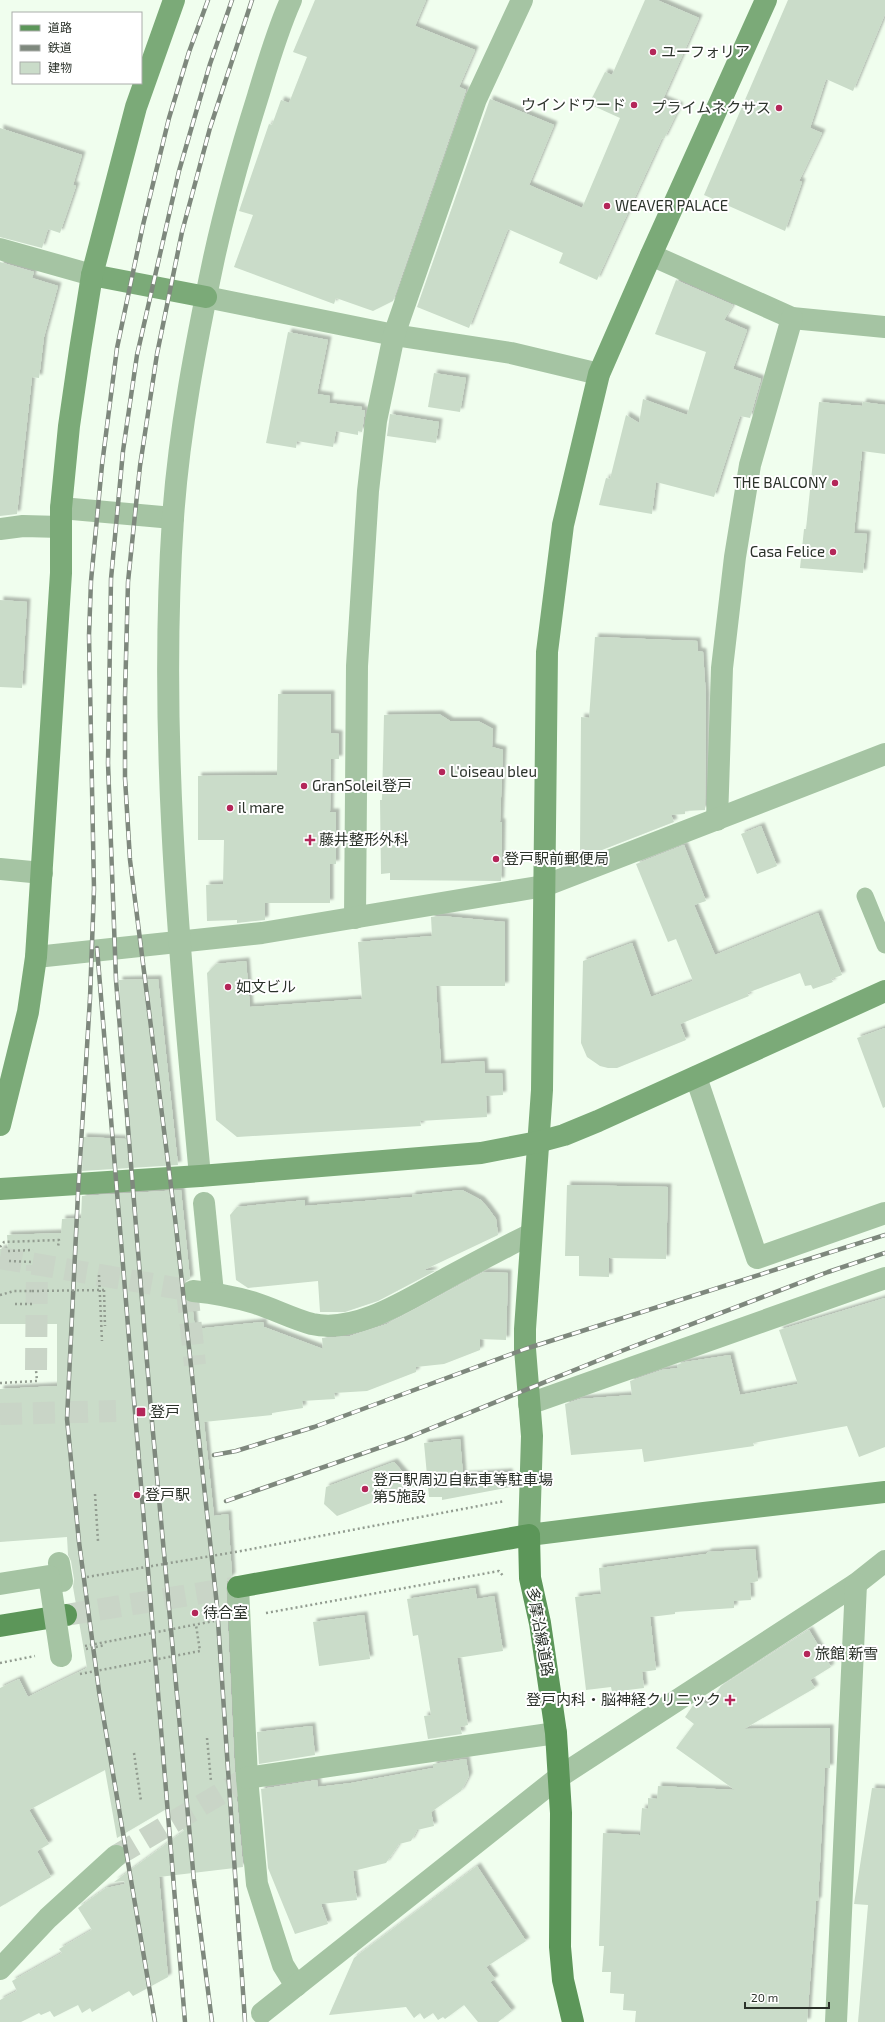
<svg xmlns="http://www.w3.org/2000/svg" width="885" height="2022" viewBox="0 0 885 2022" font-family="'Exo 2','Noto Sans JP',sans-serif">
  <defs>
    <filter id="shadow"><feDropShadow dx="3.5" dy="-3.5" stdDeviation="1" flood-color="#0004"/></filter>
  </defs>
  <rect width="100%" height="100%" fill="#f0feee"/>
  <g fill="#cadcc9" filter="url(#shadow)">
    <path d="M315,0H426L415,26L475,50L459,87L466,90L393,301L373,311L336,298L334,304L234,267L253,215L239,211L269,124L272,125L281,100L289,103L307,57L293,52Z"/>
    <path d="M645,0H657L699,18L663,99L680,106L664,139L662,138L597,280L559,263L563,253L508,229L469,328L417,307L490,99L554,125L529,185L582,208L620,118L589,104L605,72L612,75Z"/>
    <path d="M788,0H885V14L853,91L826,79L810,128L822,133L799,181L802,182L785,231L704,195Z"/>
    <path d="M0,128L82,155L73,185L76,186L60,233L48,229L42,248L0,237Z"/>
    <path d="M0,262L34,272L32,278L58,286L44,337L39,378L32,377L17,514L0,516Z"/>
    <path d="M676,280L733,305L724,320L747,330L733,369L761,379L750,418L740,416L714,497L656,482L652,514L599,505L606,478L610,479L626,415L639,423L643,399L687,415L706,352L655,334Z"/>
    <path d="M288,332L328,340L317,394L330,396L329,403L362,407L361,410H365L362,432L358,431V435L336,431L333,447L297,441L296,448L266,443Z"/>
    <path d="M434,373L466,378L460,412L428,407Z"/>
    <path d="M819,402L862,406L863,402L885,405V454L862,451L854,533L867,534L863,573L800,568L804,529H806Z"/>
    <path d="M390,414L439,422L436,443L387,436Z"/>
    <path d="M0,600L27,602L22,688L0,687Z"/>
    <path d="M595,637L697,641L698,651L703,652L706,697L705,810L685,811V814L671,815L674,822L602,850H580L581,717L589,718Z"/>
    <path d="M278,694H331V733L339,734V759H331L330,812H336V864H330V903H265V920L237,923V920L207,921L206,885L223,884L224,840H198V776L277,775Z"/>
    <path d="M439,714L450,721H478L493,729L492,747L503,750L500,822H502L501,881L390,880V873L381,874L380,800H382L384,715Z"/>
    <path d="M761,826L777,866L757,874L741,834Z"/>
    <path d="M684,845L706,901L694,905L715,955L818,913L842,975L831,979L833,982L813,989L811,985L805,986L800,973L747,993L749,996L680,1024L686,1040L617,1068H608L600,1066L587,1057L581,1043L583,961L632,943L651,997L693,981L676,939L668,942L636,864Z"/>
    <path d="M441,916L505,922V986H436L441,1064L484,1061L485,1073H502L503,1095L486,1096L487,1117L420,1121L421,1126L237,1137L216,1120L207,973L216,964L246,961L250,1007L362,999L358,942L432,936L431,917Z"/>
    <path d="M158,979L178,1165L82,1171L83,1137L126,1139L119,980Z"/>
    <path d="M885,1028V1107L883,1108L857,1038Z"/>
    <path d="M567,1185L668,1187L666,1259L609,1258V1277L579,1276V1256H565Z"/>
    <path d="M181,1190L190,1279L183,1283L181,1290L182,1296L185,1301L192,1303L195,1329L263,1322L264,1327L323,1349L322,1338L350,1336L387,1324L484,1272L508,1273L506,1340L480,1339V1350L444,1364L416,1367V1372L367,1391L334,1393L335,1399L302,1401L303,1408L272,1413V1415L204,1422L214,1516L228,1514L232,1576L227,1581L226,1588L235,1779L243,1867L159,1877L168,1977L133,1996L129,1991L92,2012L90,2008L82,2013L78,2005L54,2017L50,2011L41,2015L39,2013L21,2022H0V2000L17,1991L12,1981L62,1953L59,1949L92,1930L78,1908L106,1888L125,1884L124,1881L114,1882L184,1831L168,1808L117,1838L105,1770L29,1810L49,1844L37,1851L51,1877L0,1907V1688L19,1679L28,1697L87,1668L73,1587L74,1579L71,1561L68,1555L67,1537L0,1542V1389L57,1386V1324H0V1249L8,1248L7,1235L61,1233L62,1219L81,1218L82,1196Z"/>
    <path d="M462,1190L481,1200L488,1208L496,1219L498,1235L424,1270L435,1271L378,1301L345,1312H320L318,1281L248,1288L236,1280L230,1215L237,1207L305,1200V1206L412,1197V1195Z"/>
    <path d="M885,1298V1447L859,1457L847,1426L753,1443L754,1446L644,1462L642,1449L571,1455L565,1404L580,1399L632,1395L630,1381L662,1370L678,1368L677,1365L685,1362L730,1355L740,1395L798,1384L779,1330Z"/>
    <path d="M460,1439L463,1475L509,1472L511,1487L442,1500V1497H429L424,1443Z"/>
    <path d="M394,1462L415,1486L337,1516L324,1504L326,1487Z"/>
    <path d="M755,1549L758,1581L750,1583L751,1600L734,1601V1608L675,1612V1614L650,1617L656,1670L642,1672L644,1688L612,1692L611,1687L586,1690L575,1597L601,1594L599,1568L706,1554L708,1552Z"/>
    <path d="M475,1588L477,1599L494,1596L503,1651L457,1658L468,1725L460,1727L462,1734L428,1739L424,1716L431,1715L418,1635L413,1636L407,1599Z"/>
    <path d="M364,1615L370,1659L319,1666L313,1622Z"/>
    <path d="M809,1630L831,1667L810,1680L815,1688L744,1729L830,1728V1768H825L818,1901H816L807,2022H635L636,2011L623,2010L624,1994L610,1993L611,1972H602L604,1946H599L603,1833L640,1835L642,1808L648,1809V1798L657,1799L658,1786L735,1790L676,1748L694,1724L685,1717L694,1704L700,1700L708,1705L721,1686Z"/>
    <path d="M312,1726L315,1755L259,1764L257,1732Z"/>
    <path d="M466,1759L469,1776L461,1791L431,1812L434,1826L417,1830L411,1841L399,1844L386,1863L353,1871L357,1900L321,1904L328,1924L295,1934L268,1868L261,1789L317,1780L318,1787L351,1783L433,1768V1764Z"/>
    <path d="M872,1788L885,1789V2022H858L868,1905L854,1904Z"/>
    <path d="M477,1866L526,1941L486,1967L495,1979L490,1982L512,2011L498,2022H478L464,2005L445,2019L443,2017L438,2020L433,2013L424,2019L420,2013L414,2018L406,2007L329,2015L354,1958Z"/>
  </g>
  <g fill="none" stroke-linecap="round" stroke-linejoin="round">
    <g stroke="#c9d5c7" stroke-width="22" stroke-dasharray="22 11" stroke-linecap="butt">
      <path d="M0,1258L193,1291"/>
      <path d="M187,1290L195,1365"/>
      <path d="M36,1370L37,1265"/>
      <path d="M0,1414L116,1411"/>
      <path d="M116,1856L247,1778"/>
    </g>
    <path stroke="#c9d5c7" stroke-width="22" stroke-dasharray="22 11" stroke-linecap="butt" d="M66,1615L238,1587"/>
    <g stroke="#929c90" stroke-width="2.5" stroke-dasharray="2 3" stroke-linecap="butt">
      <path d="M0,1247L4,1242L59,1240L58,1247"/>
      <path d="M8,1251L33,1250"/>
      <path d="M99,1275L102,1341"/>
      <path d="M104,1290L105,1326"/>
      <path d="M0,1295L14,1291H32"/>
      <path d="M15,1304H32"/>
      <path d="M0,1383L37,1381L36,1370"/>
      <path d="M95,1494L98,1541"/>
      <path d="M87,1577L241,1551L505,1501"/>
      <path d="M266,1613L499,1571L504,1577"/>
      <path d="M85,1646L214,1621"/>
      <path d="M0,1663L35,1656"/>
      <path d="M80,1674L200,1651L196,1625"/>
      <path d="M207,1738L211,1781"/>
      <path d="M134,1753L141,1801"/>
    </g>
    <path stroke="#a5c4a3" stroke-width="17" d="M865,896L885,945"/>
    <g stroke="#a5c4a3" stroke-width="22">
      <path d="M0,249L92,275"/>
      <path d="M651,255L792,318L885,327"/>
      <path d="M206,297L394,335L511,353L599,374"/>
      <path d="M61,508L173,518"/>
      <path d="M0,529L23,526L61,527"/>
      <path d="M717,820L722,668L735,557L750,465L792,318"/>
      <path d="M0,869L42,873"/>
      <path d="M355,918L357,666L368,491L376,421L394,335L476,99L522,0"/>
      <path d="M36,957L262,933L544,886L885,754"/>
      <path d="M696,1077L757,1258L885,1213"/>
      <path d="M200,1176C180,957 158,738 173,518C179,431 196,343 214,258C226,203 241,150 258,96C268,63 277,31 291,0"/>
      <path d="M204,1203L213,1293"/>
      <path d="M193,1291C214,1293 235,1297 255,1303C274,1309 293,1319 312,1324C357,1334 410,1298 447,1278C475,1263 503,1248 531,1234"/>
      <path d="M529,1404L885,1278"/>
      <path d="M59,1563L62,1581"/>
      <path d="M238,1587L247,1778L257,1884L283,1965L296,1986"/>
      <path d="M247,1778L556,1733"/>
      <path d="M0,1969L48,1918L116,1856"/>
      <path d="M262,2013L559,1777L856,1584L885,1561"/>
      <path d="M836,2022L856,1584"/>
    </g>
    <g stroke="#7baa78" stroke-width="22">
      <path d="M766,0L651,255L599,374L563,525L547,652L542,1090L525,1329V1349L532,1436L529,1535L704,1513L885,1492"/>
      <path d="M92,275L206,297"/>
      <path d="M0,1125L28,1012L36,957L61,573V508L69,426L80,350L92,275L136,107L174,0"/>
      <path d="M0,1189L200,1176L481,1153L538,1142L564,1135L598,1121L885,991"/>
    </g>
    <g stroke="#5c9659" stroke-width="22">
      <path d="M238,1587L529,1535L530,1578L540,1623L556,1733L561,1813L560,1947L563,1980L573,2022"/>
      <path d="M0,1626L66,1615"/>
    </g>
    <defs>
      <g id="rail">
        <path d="M97,948L185,2022"/>
        <path d="M214,1455L236,1451L314,1427L525,1349L885,1235"/>
        <path d="M226,1501L407,1438L624,1350L828,1272L885,1253"/>
        <path d="M155,2022L99,1691L79,1542L67,1419L78,1193L90,998L94,889L89,635L91,581L102,465L117,348L143,225L169,118L189,52L208,0"/>
        <path d="M212,2022L194,1881L151,1411L116,980L108,763L111,579L123,451L137,355L179,171L210,64L232,0"/>
        <path d="M245,2022L217,1606L175,1218L130,860L125,778V696L128,582L140,466L157,354L182,232L210,128L252,0"/>
      </g>
    </defs>
    <use href="#rail" stroke="#7e887d" stroke-width="4.5"/>
    <use href="#rail" stroke="#fff" stroke-width="3" stroke-dasharray="9" stroke-linecap="butt"/>
    <g stroke="#929c90" stroke-width="2.5" stroke-dasharray="2 3" stroke-linecap="butt">
      <path d="M9,1261L33,1262"/>
      <path d="M32,1291L104,1290"/>
      <path d="M86,1649L105,1645"/>
    </g>
    <path stroke="#a5c4a3" stroke-width="22" d="M0,1584L49,1576L61,1656"/>
  </g>
  <g fill="#b42659" stroke="#fff" stroke-width="1.5">
    <circle cx="653" cy="52" r="4"/>
    <circle cx="634" cy="105" r="4"/>
    <circle cx="779" cy="108" r="4"/>
    <circle cx="607" cy="206" r="4"/>
    <circle cx="835" cy="483" r="4"/>
    <circle cx="833" cy="552" r="4"/>
    <circle cx="442" cy="772" r="4"/>
    <circle cx="304" cy="786" r="4"/>
    <circle cx="230" cy="808" r="4"/>
    <path d="M308 834h4v4h4v4h-4v4h-4v-4h-4v-4h4z"/>
    <circle cx="496" cy="859" r="4"/>
    <circle cx="228" cy="987" r="4"/>
    <rect x="136" y="1407" width="10" height="10" rx="2"/>
    <circle cx="365" cy="1489" r="4"/>
    <circle cx="137" cy="1495" r="4"/>
    <circle cx="195" cy="1613" r="4"/>
    <circle cx="807" cy="1654" r="4"/>
    <path d="M728 1694h4v4h4v4h-4v4h-4v-4h-4v-4h4z"/>
  </g>
  <g text-anchor="middle" stroke-width="4" stroke-linejoin="round" paint-order="stroke">
    <g font-size="15" fill="#2b322a" stroke="#fff" text-anchor="start">
      <text x="661" y="57">ユーフォリア</text>
      <text x="626" y="110" text-anchor="end">ウインドワード</text>
      <text x="771" y="113" text-anchor="end">プライムネクサス</text>
      <text x="615" y="211">WEAVER PALACE</text>
      <text x="827" y="488" text-anchor="end">THE BALCONY</text>
      <text x="825" y="557" text-anchor="end">Casa Felice</text>
      <text x="450" y="777">L'oiseau bleu</text>
      <text x="312" y="791">GranSoleil登戸</text>
      <text x="238" y="813">il mare</text>
      <text x="319" y="845">藤井整形外科</text>
      <text x="504" y="864">登戸駅前郵便局</text>
      <text x="236" y="992">如文ビル</text>
      <text x="150" y="1417">登戸</text>
      <text x="373" y="1485">登戸駅周辺自転車等駐車場<tspan x="373" dy="17">第5施設</tspan></text>
      <text x="145" y="1500">登戸駅</text>
      <text x="203" y="1618">待合室</text>
      <text x="815" y="1659">旅館 新雪</text>
      <text x="721" y="1705" text-anchor="end">登戸内科・脳神経クリニック</text>
    </g>
    <g font-size="15" fill="#2b322a" stroke="#fff">
      <text transform="translate(540 1632) rotate(80)" y="5">多摩沿線道路</text>
    </g>
  </g>
  <rect x="12" y="12" width="130" height="72" fill="#ffffff" stroke="#aaadaa"/>
  <rect x="20" y="25" width="20" height="6" fill="#5c9659" stroke="#aaadaa"/>
  <text x="48" y="32" font-size="12" fill="#2b322a">道路</text>
  <rect x="20" y="45" width="20" height="6" fill="#7e887d" stroke="#aaadaa"/>
  <text x="48" y="52" font-size="12" fill="#2b322a">鉄道</text>
  <rect x="20" y="62" width="20" height="12" fill="#cadcc9" stroke="#aaadaa"/>
  <text x="48" y="72" font-size="12" fill="#2b322a">建物</text>
  <path d="M745 2002v6h84v-6" fill="none" stroke="#2b322a" stroke-width="2"/>
  <text x="751" y="2002" font-size="12" fill="#2b322a" stroke="#ffffff" stroke-width="3" paint-order="stroke">20 m</text>
</svg>
